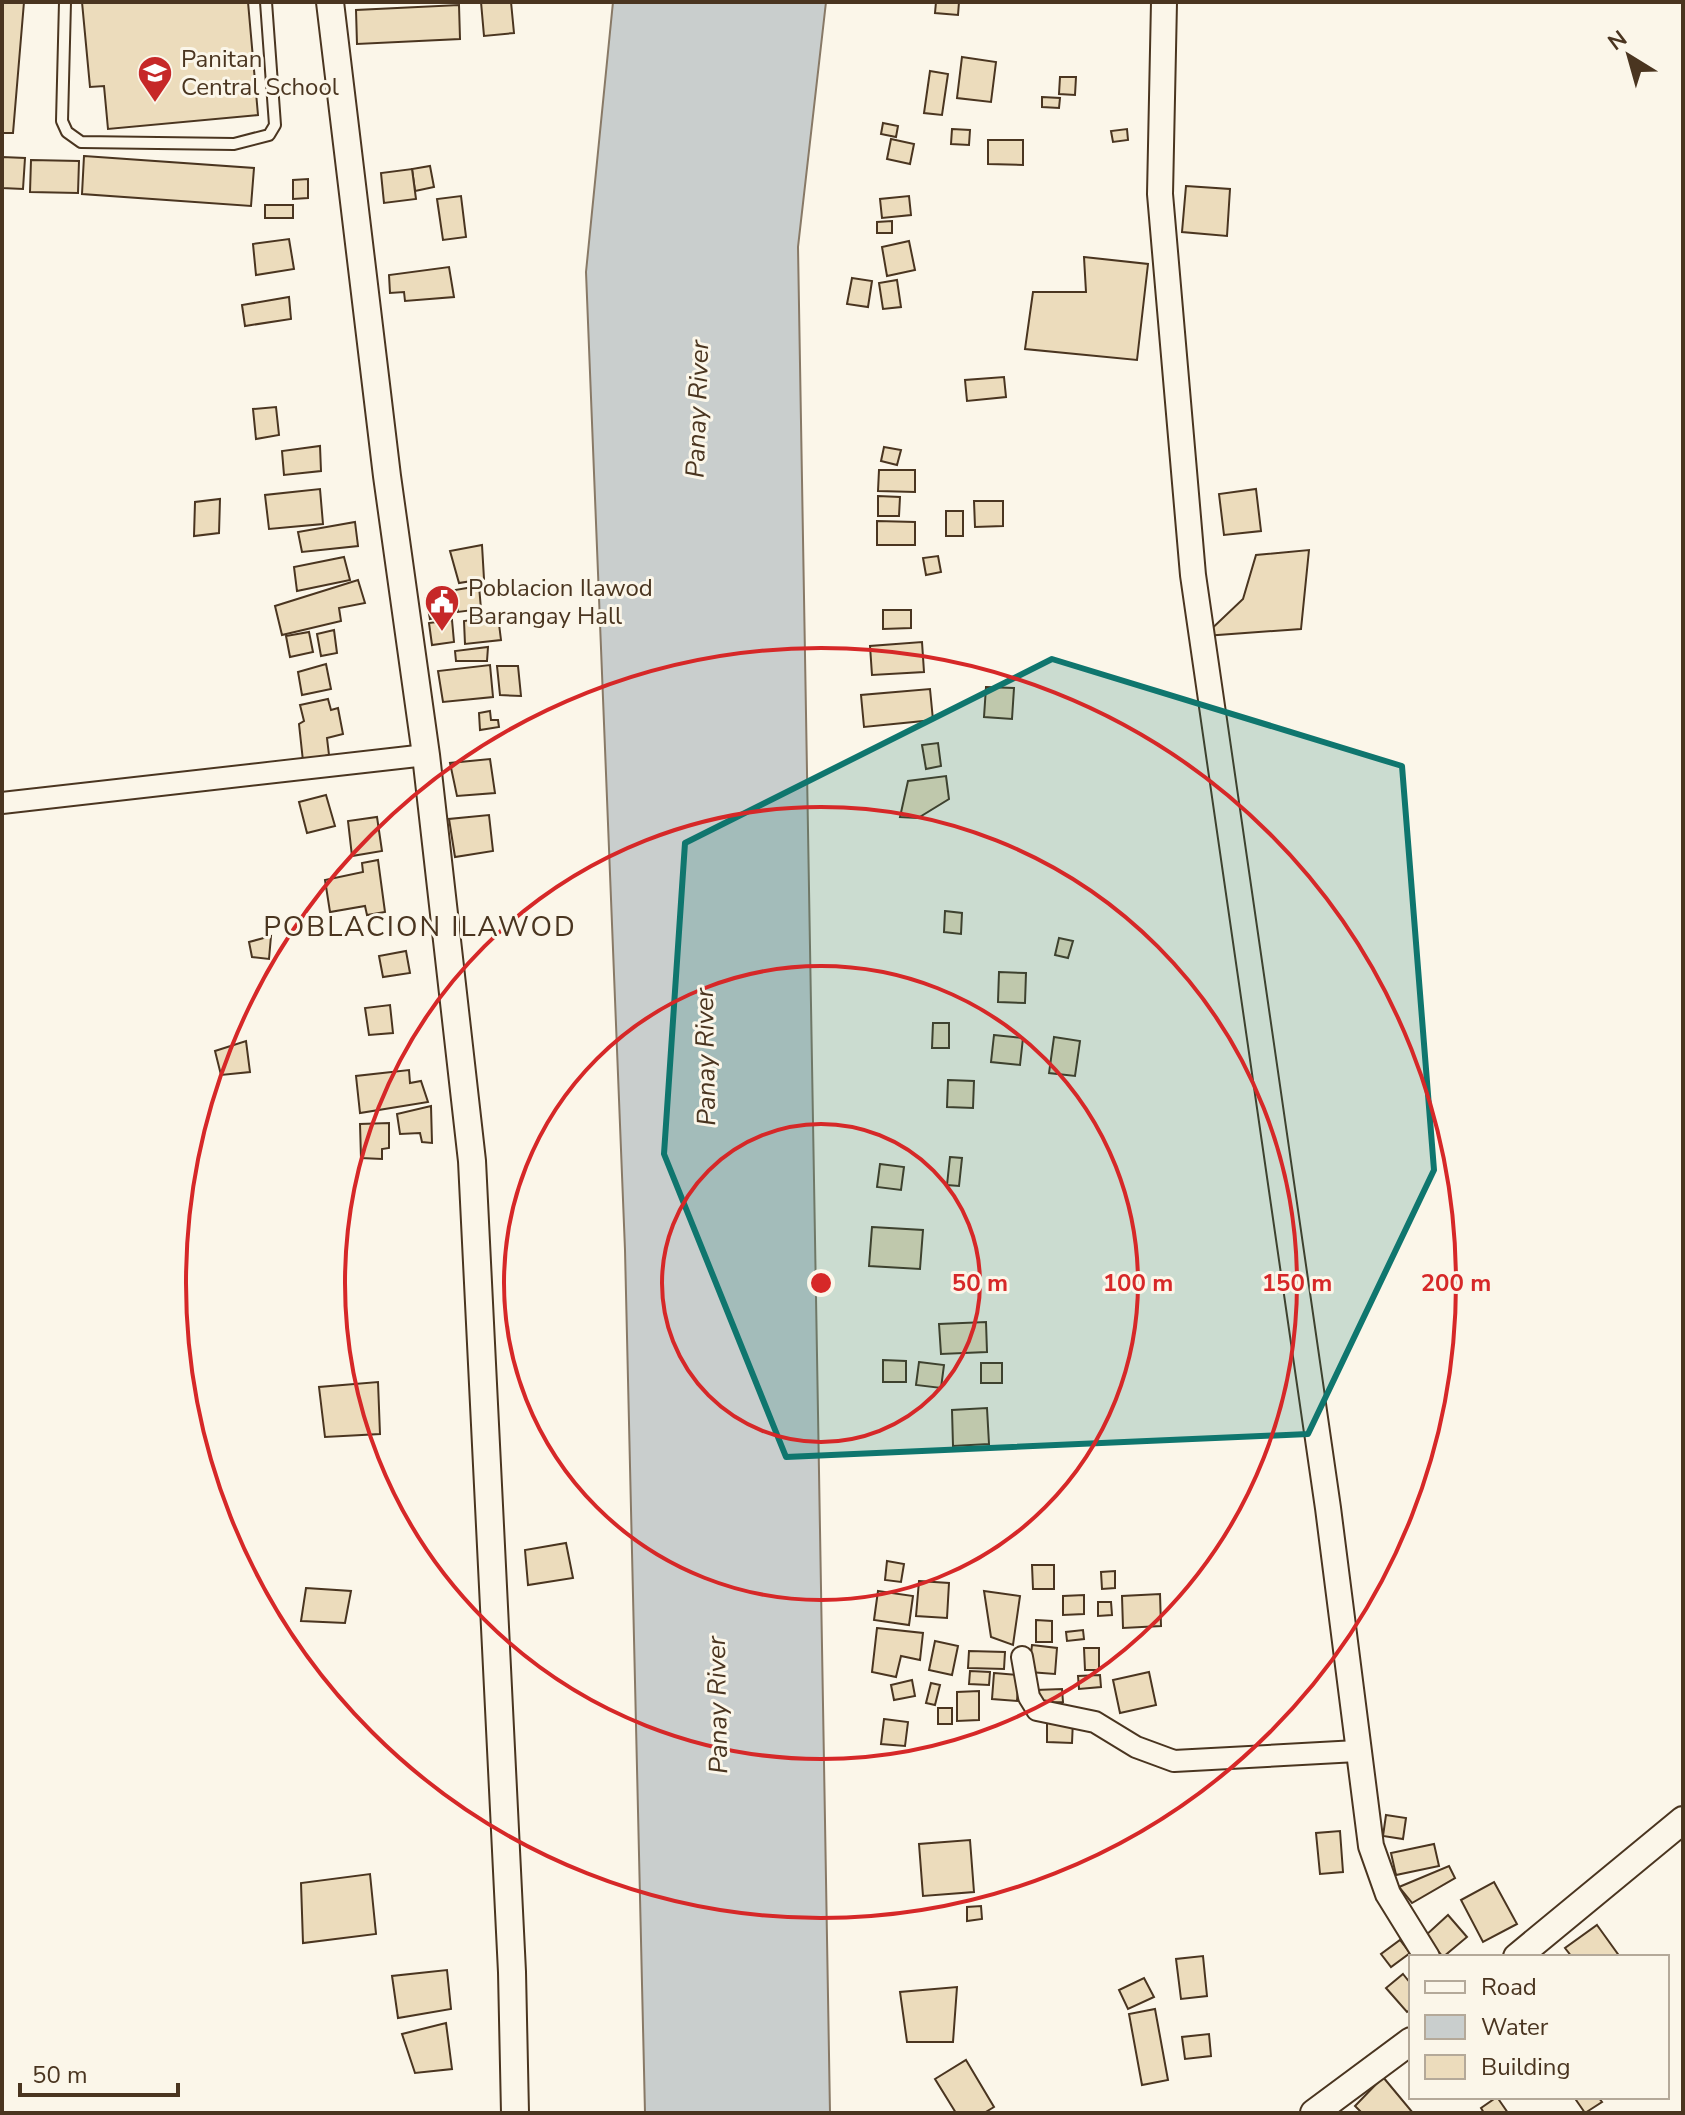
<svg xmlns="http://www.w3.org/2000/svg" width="1685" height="2115" viewBox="0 0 1685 2115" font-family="'Nunito Sans',sans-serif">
  <rect width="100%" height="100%" fill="#fbf6e9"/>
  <path fill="#c9cecd" stroke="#887966" stroke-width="2" d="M613,2H826L798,247L830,2113H645L625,1250L586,272Z"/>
  <g fill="#ecdcbc" stroke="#4a3520" stroke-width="2">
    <path d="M2,2H24L13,133H2Z"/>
    <path d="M82,2H248L258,115L108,129L104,86L90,87Z"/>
    <path d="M481,2H511L514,33L484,36Z"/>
    <path d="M936,2H959L958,15L935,13Z"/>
    <path d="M459,5L460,39L357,44L356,10Z"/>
    <path d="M962,57L996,62L991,102L957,98Z"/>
    <path d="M930,71L948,74L942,115L924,113Z"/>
    <path d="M1060,77H1076L1075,95L1059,94Z"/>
    <path d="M1042,97L1060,98L1059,108L1042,107Z"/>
    <path d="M883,123L898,126L896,137L881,134Z"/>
    <path d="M952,129L970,130L969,145L951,144Z"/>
    <path d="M1127,129L1128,140L1113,142L1111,131Z"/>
    <path d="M891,139L914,144L910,164L887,159Z"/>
    <path d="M988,140H1023V165L988,164Z"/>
    <path d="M84,156L254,168L251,206L82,194Z"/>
    <path d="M2,157L25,158L23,189L2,188Z"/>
    <path d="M31,160L79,161L78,193L30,192Z"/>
    <path d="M430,166L434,187L415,191L412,169Z"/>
    <path d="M412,169L416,199L384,203L381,173Z"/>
    <path d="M308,179V198L293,199V180Z"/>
    <path d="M1186,186L1230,189L1227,236L1182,232Z"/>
    <path d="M461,196L466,237L443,240L437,199Z"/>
    <path d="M909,196L911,215L882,218L880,199Z"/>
    <rect x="265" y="205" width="28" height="13"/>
    <path d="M892,221V233H877V222Z"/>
    <path d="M289,239L294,269L256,275L253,244Z"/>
    <path d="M909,241L915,270L887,276L882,247Z"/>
    <path d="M1084,257L1148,264L1137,360L1025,349L1033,292H1086Z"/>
    <path d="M449,267L454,297L405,301L404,292L390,293L389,275Z"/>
    <path d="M852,278L872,281L868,307L847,304Z"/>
    <path d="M897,280L901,307L883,309L879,283Z"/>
    <path d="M289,297L291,319L245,326L242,305Z"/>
    <path d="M1004,377L1006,397L967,401L965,380Z"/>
    <path d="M276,407L279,435L256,439L253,409Z"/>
    <path d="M320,446L321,471L284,475L282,451Z"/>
    <path d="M884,447L901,450L897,465L881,461Z"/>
    <path d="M879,470H915V492L878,491Z"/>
    <path d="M320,489L323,524L269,529L265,495Z"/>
    <path d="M1256,489L1261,531L1224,535L1219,494Z"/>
    <path d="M878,496L900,497L899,516H878Z"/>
    <path d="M220,499L219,533L194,536L195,502Z"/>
    <path d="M974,501H1003V526L975,527Z"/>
    <rect x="946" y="511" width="17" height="25"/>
    <path d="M877,521L915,522V545H877Z"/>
    <path d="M355,522L358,546L302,552L298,532Z"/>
    <path d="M482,545L484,579L459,583L450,551Z"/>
    <path d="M1309,550L1301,629L1204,636L1243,599L1256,555Z"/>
    <path d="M938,556L941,572L926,575L923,558Z"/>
    <path d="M344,557L350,580L297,591L294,567Z"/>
    <path d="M358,580L365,603L339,608L341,621L282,635L275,606Z"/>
    <path d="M479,586L481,609L458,612L455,590Z"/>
    <path d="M449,593L451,614L430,619L426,598Z"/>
    <path d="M883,610H911V628L883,629Z"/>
    <path d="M498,616L501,640L465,644L464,621Z"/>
    <path d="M452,620L454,642L432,645L429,623Z"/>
    <path d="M334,630L337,653L321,656L317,634Z"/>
    <path d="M309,632L313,652L290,657L286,636Z"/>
    <path d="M922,642L924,672L872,675L870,646Z"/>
    <path d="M488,647L487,661H456L455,651Z"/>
    <path d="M326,664L331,689L302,695L298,672Z"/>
    <path d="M490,665L493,697L443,702L438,671Z"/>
    <path d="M497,666H518L521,696L500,695Z"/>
    <path d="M986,687L1014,688L1012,719L984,717Z"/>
    <path d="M930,689L933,720L864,727L861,695Z"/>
    <path d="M328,699L331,710L338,708L343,734L327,738L329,755L303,761L299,724L304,721L300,705Z"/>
    <path d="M490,711L491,720H498L499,727L480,730L479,713Z"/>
    <path d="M938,743L941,766L926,769L922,745Z"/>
    <path d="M490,759L495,793L457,796L450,763Z"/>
    <path d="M946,776L949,799L918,818L900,817L908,781Z"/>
    <path d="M326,795L335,826L307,833L299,802Z"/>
    <path d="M489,815L493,851L455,857L449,819Z"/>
    <path d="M377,817L382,851L352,856L348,821Z"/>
    <path d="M378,860L385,912L367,915L365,906L330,912L325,880L363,872L362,863Z"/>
    <path d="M945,911L962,913L961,934L944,932Z"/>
    <path d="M271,936L269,959L252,957L249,942Z"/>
    <path d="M1059,938L1073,941L1068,958L1055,955Z"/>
    <path d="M406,951L410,973L383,977L379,956Z"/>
    <path d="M999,972L1026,973L1025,1003L998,1002Z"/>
    <path d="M390,1005L393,1033L369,1035L365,1008Z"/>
    <path d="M933,1023H949V1048H932Z"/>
    <path d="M994,1035L1023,1038L1020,1065L991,1062Z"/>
    <path d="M1054,1037L1080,1041L1075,1076L1049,1073Z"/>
    <path d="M246,1041L250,1072L221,1075L215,1051Z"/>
    <path d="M409,1070L410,1083L421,1081L428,1102L360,1113L356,1076Z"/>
    <path d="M948,1080L974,1081L973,1108L947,1107Z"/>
    <path d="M431,1106L432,1143L422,1142L420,1133L400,1134L397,1114Z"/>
    <path d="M389,1123V1148L382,1149V1159L361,1158L360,1124Z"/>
    <path d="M950,1157L962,1158L959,1186L947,1185Z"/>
    <path d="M880,1164L904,1167L901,1190L877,1187Z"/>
    <path d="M872,1227L923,1230L920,1269L869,1266Z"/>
    <path d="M986,1322L987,1352L941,1354L939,1324Z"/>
    <path d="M883,1360L906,1361V1382H883Z"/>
    <path d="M919,1362L944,1365L941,1388L916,1385Z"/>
    <rect x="981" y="1363" width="21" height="20"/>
    <path d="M378,1382L380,1434L325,1437L319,1387Z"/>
    <path d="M987,1408L989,1444L953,1446L952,1410Z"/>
    <path d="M566,1543L573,1578L528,1585L525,1550Z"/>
    <path d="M887,1561L904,1564L901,1582L885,1580Z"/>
    <path d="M1032,1565H1054V1589H1033Z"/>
    <path d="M1115,1571V1588L1102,1589L1101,1572Z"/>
    <path d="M919,1581L949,1583L947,1618L916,1616Z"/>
    <path d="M306,1588L351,1591L345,1623L301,1621Z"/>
    <path d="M878,1591L913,1596L909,1625L874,1620Z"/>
    <path d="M984,1591L1020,1596L1013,1645L991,1637Z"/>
    <path d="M1160,1594L1161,1626L1123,1628L1122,1596Z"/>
    <path d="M1084,1595V1614L1063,1615V1596Z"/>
    <path d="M1098,1602H1111L1112,1615L1098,1616Z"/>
    <path d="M1036,1620L1052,1621V1642H1036Z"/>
    <path d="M877,1628L923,1633L920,1660L901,1656L896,1677L872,1672Z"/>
    <path d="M1083,1630L1084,1639L1067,1641L1066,1632Z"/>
    <path d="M935,1641L958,1646L952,1675L929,1670Z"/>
    <path d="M1032,1645L1057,1648L1055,1674L1029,1672Z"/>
    <path d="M1084,1648H1099V1670H1085Z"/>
    <path d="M969,1651L1005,1652L1004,1669L968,1668Z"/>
    <path d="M970,1671L990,1672L989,1685L969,1684Z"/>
    <path d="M1149,1672L1156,1705L1120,1713L1113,1680Z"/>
    <path d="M994,1673L1019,1675L1017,1701L992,1699Z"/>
    <path d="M1100,1675L1101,1687L1079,1689L1078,1676Z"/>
    <path d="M912,1680L915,1696L894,1700L891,1685Z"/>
    <path d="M931,1683L940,1685L935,1705L926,1703Z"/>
    <path d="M1062,1689L1063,1702L1037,1703L1036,1690Z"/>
    <path d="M979,1691V1720L957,1721V1692Z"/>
    <rect x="938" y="1708" width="14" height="16"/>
    <path d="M884,1719L908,1722L905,1746L881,1744Z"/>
    <path d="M1047,1719L1073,1720L1072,1743L1047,1742Z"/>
    <path d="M1386,1815L1406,1818L1403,1839L1383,1836Z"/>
    <path d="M1340,1831L1343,1872L1320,1874L1316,1833Z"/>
    <path d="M970,1840L974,1892L923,1896L919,1844Z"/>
    <path d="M1434,1844L1439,1866L1396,1875L1391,1853Z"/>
    <path d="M1449,1866L1455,1878L1412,1903L1399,1887Z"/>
    <path d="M370,1874L376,1934L303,1943L301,1883Z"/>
    <path d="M1494,1882L1517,1924L1483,1942L1461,1900Z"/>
    <path d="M981,1906L982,1919L967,1921V1907Z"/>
    <path d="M1448,1915L1467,1937L1443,1957L1425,1936Z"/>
    <path d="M1597,1925L1620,1957H1572L1565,1948Z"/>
    <path d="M1400,1940L1410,1953L1391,1967L1381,1954Z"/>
    <path d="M1203,1956L1207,1996L1181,1999L1176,1959Z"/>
    <path d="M447,1970L451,2009L398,2018L392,1976Z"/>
    <path d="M1403,1974L1411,1984V2009L1407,2012L1386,1988Z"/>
    <path d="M1144,1978L1154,1997L1128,2009L1119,1990Z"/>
    <path d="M957,1987L953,2042H907L900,1992Z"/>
    <path d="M1155,2009L1168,2080L1142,2085L1129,2014Z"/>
    <path d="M446,2023L452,2069L415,2073L402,2034Z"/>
    <path d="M1209,2034L1211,2056L1185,2059L1182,2037Z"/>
    <path d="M966,2060L994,2107L984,2113H956L935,2079Z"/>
    <path d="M1383,2077L1413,2113H1362L1355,2106Z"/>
    <path d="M1497,2097L1508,2113H1484L1481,2108Z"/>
    <path d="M1574,2097H1598L1602,2102L1585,2113Z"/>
  </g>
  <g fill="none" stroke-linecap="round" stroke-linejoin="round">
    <defs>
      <path id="service" d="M65,2L62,121L67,132L81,142L234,144L269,135L275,125L266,2"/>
      <g id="minor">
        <path d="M2,803L426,755"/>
        <path d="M1022,1657L1029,1697L1037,1710L1095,1722L1136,1747L1174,1761L1357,1751"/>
      </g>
      <path id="tertiary" d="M1164,2L1160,194L1193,575L1328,1508L1371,1846L1388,1894L1427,1957"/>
      <g id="secondary">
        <path d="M330,2L387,476L426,755L472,1161L512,1972L515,2113"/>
        <path d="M1517,1957L1683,1820"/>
        <path d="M1314,2113L1411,2041"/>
      </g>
    </defs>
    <use href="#service" stroke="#4a3520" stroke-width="14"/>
    <use href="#minor" stroke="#4a3520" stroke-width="24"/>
    <use href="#tertiary" stroke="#4a3520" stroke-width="28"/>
    <use href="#secondary" stroke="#4a3520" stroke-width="30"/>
    <use href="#service" stroke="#fbf6e9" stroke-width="10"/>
    <use href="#minor" stroke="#fbf6e9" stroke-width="20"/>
    <use href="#tertiary" stroke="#fbf6e9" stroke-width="24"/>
    <use href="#secondary" stroke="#fbf6e9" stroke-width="26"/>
  </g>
  <path fill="#0f766e" fill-opacity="0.2" stroke="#0f766e" stroke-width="6" stroke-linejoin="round" d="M1052,659L1402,766L1434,1170L1308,1434L786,1457L664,1154L685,843Z"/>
  <g fill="none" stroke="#d62828" stroke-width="4">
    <circle cx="821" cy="1283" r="159"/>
    <circle cx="821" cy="1283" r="317"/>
    <circle cx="821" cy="1283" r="476"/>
    <circle cx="821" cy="1283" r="635"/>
  </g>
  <defs>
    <symbol id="school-pin" viewBox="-11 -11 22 30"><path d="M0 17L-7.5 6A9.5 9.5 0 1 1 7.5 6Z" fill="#c62828" stroke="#fbf6e9"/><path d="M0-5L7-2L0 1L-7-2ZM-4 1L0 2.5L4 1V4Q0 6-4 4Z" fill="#fff"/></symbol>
    <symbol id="civic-pin" viewBox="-11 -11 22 30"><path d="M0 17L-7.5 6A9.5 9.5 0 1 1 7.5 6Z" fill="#c62828" stroke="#fbf6e9"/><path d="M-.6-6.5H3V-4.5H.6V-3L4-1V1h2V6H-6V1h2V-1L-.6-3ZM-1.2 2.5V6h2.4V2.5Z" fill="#fff"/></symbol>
  </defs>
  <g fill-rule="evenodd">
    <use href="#school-pin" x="135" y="53" width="40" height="54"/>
    <use href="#civic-pin" x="422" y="582" width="40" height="54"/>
  </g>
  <g text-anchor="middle" stroke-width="6" stroke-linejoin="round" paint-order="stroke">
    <g font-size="24" fill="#4a3520" stroke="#fbf6e9" text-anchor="start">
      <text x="181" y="67">Panitan<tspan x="181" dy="28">Central School</tspan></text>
      <text x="468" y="596">Poblacion Ilawod<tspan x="468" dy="28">Barangay Hall</tspan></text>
    </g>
    <g font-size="26" font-style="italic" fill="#4a3520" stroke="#fbf6e9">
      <text transform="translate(697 409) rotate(-88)" y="9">Panay River</text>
      <text transform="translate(705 1057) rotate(-91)" y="9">Panay River</text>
      <text transform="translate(717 1705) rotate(-91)" y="9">Panay River</text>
    </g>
    <g font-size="28" letter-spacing="2" fill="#4a3520" stroke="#fbf6e9">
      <text x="420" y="936">POBLACION ILAWOD</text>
    </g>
  </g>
  <circle cx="821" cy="1283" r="12" fill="#d62828" stroke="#fbf6e9" stroke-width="4"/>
  <g font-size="24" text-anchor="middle" font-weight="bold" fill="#d62828" stroke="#fbf6e9" stroke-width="6" stroke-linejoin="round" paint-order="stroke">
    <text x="980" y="1291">50 m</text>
    <text x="1138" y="1291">100 m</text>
    <text x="1297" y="1291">150 m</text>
    <text x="1456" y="1291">200 m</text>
  </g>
  <rect width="1685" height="2115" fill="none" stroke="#4a3520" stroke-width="8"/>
  <rect x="1409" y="1955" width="260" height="144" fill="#fbf6e9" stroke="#b4a999" stroke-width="2"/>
  <rect x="1425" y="1981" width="40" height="12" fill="#fbf6e9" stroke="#b4a999" stroke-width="2"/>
  <text x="1481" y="1995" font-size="24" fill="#4a3520">Road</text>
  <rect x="1425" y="2015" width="40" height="24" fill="#c9cecd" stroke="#b4a999" stroke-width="2"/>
  <text x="1481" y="2035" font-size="24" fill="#4a3520">Water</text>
  <rect x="1425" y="2055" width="40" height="24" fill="#ecdcbc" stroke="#b4a999" stroke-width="2"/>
  <text x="1481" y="2075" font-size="24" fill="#4a3520">Building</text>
  <g transform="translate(1629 56) rotate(323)" stroke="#fbf6e9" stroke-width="6" paint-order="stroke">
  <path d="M0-6L14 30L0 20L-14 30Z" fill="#4a3520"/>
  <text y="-12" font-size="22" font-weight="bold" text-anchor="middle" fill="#4a3520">N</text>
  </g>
  <path d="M20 2083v12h158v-12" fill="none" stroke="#4a3520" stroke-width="4"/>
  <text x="32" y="2083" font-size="24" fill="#4a3520" stroke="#fbf6e9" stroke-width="6" paint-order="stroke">50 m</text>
</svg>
